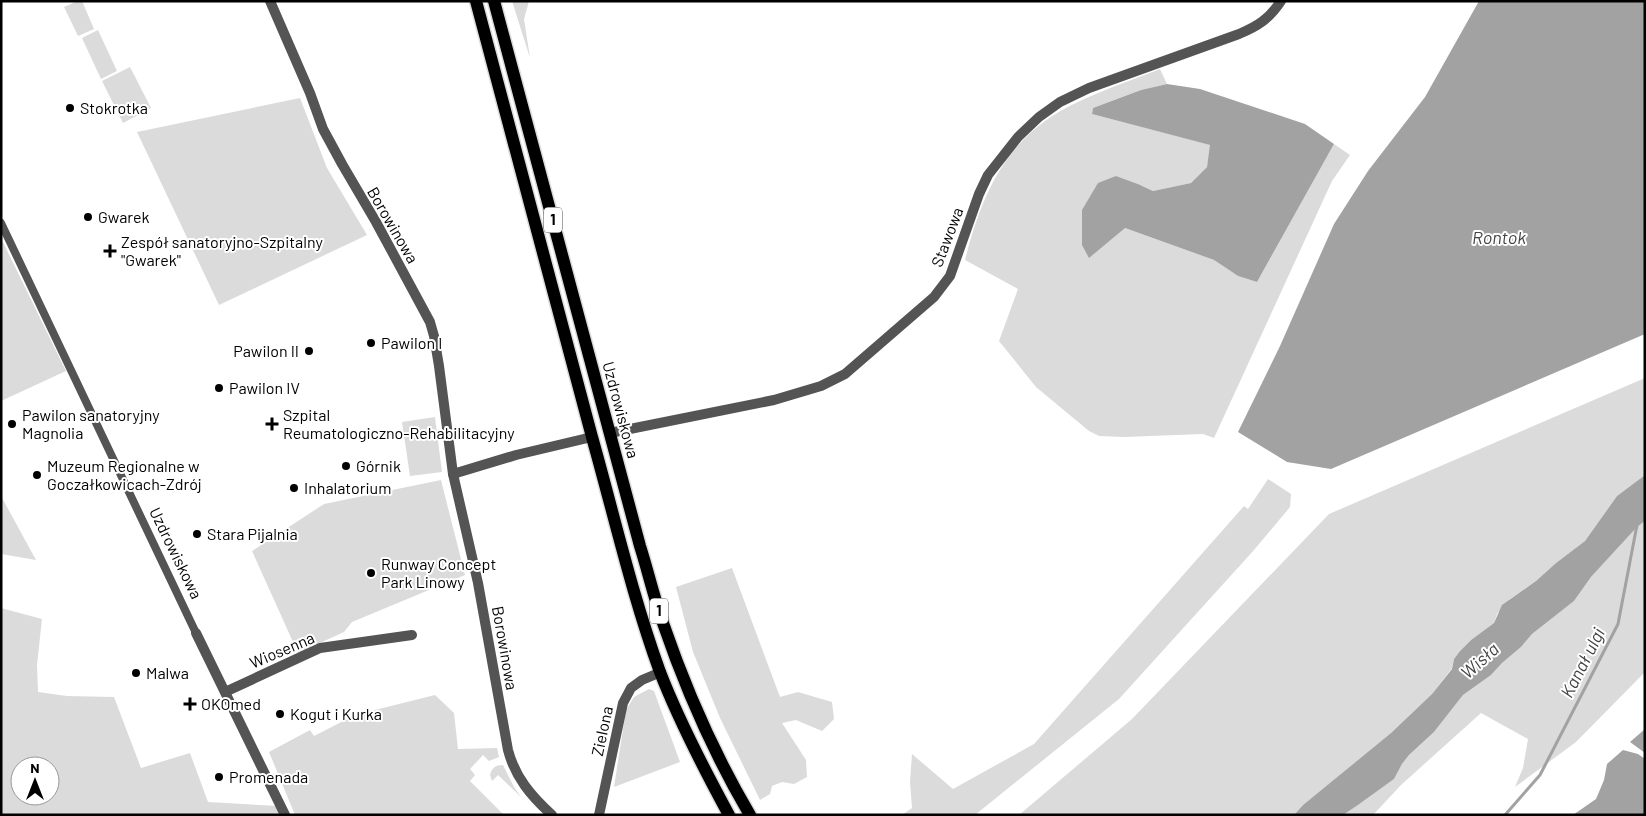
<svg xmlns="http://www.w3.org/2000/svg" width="1646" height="816" viewBox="0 0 1646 816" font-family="Barlow,sans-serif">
  <rect width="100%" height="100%" fill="#fff"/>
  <g fill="#dbdbdb" fill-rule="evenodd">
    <path d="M78,1H82L94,29L78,36L64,7Z"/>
    <path d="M512,1H529L524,19L530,58Z"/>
    <path d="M98,30L117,71L101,79L82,38Z"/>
    <path d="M130,67L151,108L123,123L102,81Z"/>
    <path d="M1160,69L1167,84L1141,90L1093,108L1092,114L1211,145L1207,167L1191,183L1153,191L1138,184L1116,176L1125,228L1214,260L1238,276L1257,282L1334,144L1350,155L1332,181L1214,438L1203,434L1124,437L1099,436L1089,431L1036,387L999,341L1018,289L965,260C979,206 998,155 1045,121C1075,99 1125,83 1160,69Z"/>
    <path d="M300,98L327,168L367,235L219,305L137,132Z"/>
    <path d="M1,238L66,371L1,401Z"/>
    <path d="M1645,378V475L1617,496L1585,541L1556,563L1536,581L1510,599L1497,614L1494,623L1471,640L1460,651L1454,659L1452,668L1432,694L1391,733L1303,805L1294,815H1019L1132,719L1329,514Z"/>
    <path d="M435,417L442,472L410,476L402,422Z"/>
    <path d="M1268,479L1291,494L1290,507L1254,550L1119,699L975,815H902L912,808L910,782L912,754L953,789L1034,744L1244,506L1248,509Z"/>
    <path d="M441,480L465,575L352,622L344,632L298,653L252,551L324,504Z"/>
    <path d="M1,496L36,560L1,554Z"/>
    <path d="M1645,521V672L1576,742L1515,787L1523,768L1528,739L1481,713L1401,785L1373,815H1343L1358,805L1394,779L1402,764L1409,755L1434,732L1463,695L1491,675L1502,663L1521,647L1532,634L1574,601L1591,577L1637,527Z"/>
    <path d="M732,568L780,697L798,692L832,702L834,719L822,731L796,720L782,723L806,760L807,777L794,784L782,782L772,786L770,794L760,800L720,718L693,652L676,587Z"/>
    <path d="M1,608L42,619L37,665L38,692L67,696L114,697L141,768L190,753L208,802L278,806L282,815H1ZM20,766H50V796H20Z"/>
    <path d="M649,689L654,691L680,762L614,787L626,710L634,697Z"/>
    <path d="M435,695L454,713L458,749L497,748L499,757L489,761L483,755L470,769L475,775L470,781L504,815H295L269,752L310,730L314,736L355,715Z"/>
    <path d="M503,765L514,787L521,797L498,775L492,781L490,775C492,768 495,765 503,765Z"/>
  </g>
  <g fill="#a2a2a2">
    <path d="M1479,1H1645V334L1331,469L1287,462L1238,432L1280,346L1334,224L1368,171L1425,97Z"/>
    <path d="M1167,84L1200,89L1305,124L1334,144L1257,282L1238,276L1214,260L1125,228L1089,258L1082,245V210L1098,183L1116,176L1138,184L1153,191L1191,183L1207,167L1210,145L1092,114L1093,108L1141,90Z"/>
    <path d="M1645,475V521L1637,527L1591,577L1574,601L1532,634L1521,647L1502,663L1491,675L1463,695L1434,732L1409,755L1402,764L1394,779L1358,805L1343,815H1294L1303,805L1391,733L1432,694L1452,669L1454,659L1460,651L1471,640L1494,623L1502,605L1536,581L1556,563L1585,541L1617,496Z"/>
    <path d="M1645,729V753L1630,742Z"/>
    <path d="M1623,750L1638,754L1645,759V815H1573L1596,799L1604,780L1607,764Z"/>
  </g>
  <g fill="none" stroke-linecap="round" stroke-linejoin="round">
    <path stroke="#a2a2a2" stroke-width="3" d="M1505,815L1540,775L1618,624L1637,525"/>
    <defs>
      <g id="primary">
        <path d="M476,1C514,147 553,292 592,437C614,515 632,595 660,672C679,721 704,769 729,815"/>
        <path d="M494,1L640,546C648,571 654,598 663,623C686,690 714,754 750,815"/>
      </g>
    </defs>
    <use href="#primary" stroke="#dbdbdb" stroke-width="15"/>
    <path stroke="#545454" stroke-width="8" d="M1,223L196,633"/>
    <g stroke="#545454" stroke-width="10">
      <path d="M270,1L310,93L323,129L342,164L376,222L430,322L434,336L439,366L453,474L478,583L508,750C515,777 531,796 552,815"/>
      <path d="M610,433L774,400L821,386L845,374L934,297L950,276L979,194L988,175L1018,137L1039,117L1060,102L1089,88L1239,34C1258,26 1269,19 1281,1"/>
      <path d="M453,474L516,455L592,437"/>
      <path d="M196,633L285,815"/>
      <path d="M225,692L320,648L412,635"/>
      <path d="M599,815L623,703L631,688L642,680L661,672"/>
    </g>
    <use href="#primary" stroke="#000" stroke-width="12"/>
  </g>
  <g fill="#000" stroke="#fff" stroke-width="2">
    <circle cx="70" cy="108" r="5"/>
    <circle cx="88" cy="217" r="5"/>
    <path d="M107.5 243.5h5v5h5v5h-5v5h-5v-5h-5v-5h5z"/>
    <circle cx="371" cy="343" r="5"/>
    <circle cx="309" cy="351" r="5"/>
    <circle cx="219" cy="388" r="5"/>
    <circle cx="12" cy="424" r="5"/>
    <path d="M269.5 416.5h5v5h5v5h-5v5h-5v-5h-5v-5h5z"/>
    <circle cx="346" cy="466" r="5"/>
    <circle cx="37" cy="475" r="5"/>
    <circle cx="294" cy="488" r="5"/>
    <circle cx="197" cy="534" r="5"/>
    <circle cx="371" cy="573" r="5"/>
    <circle cx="136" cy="673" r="5"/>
    <path d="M187.5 696.5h5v5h5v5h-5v5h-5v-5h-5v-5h5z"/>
    <circle cx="280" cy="714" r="5"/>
    <circle cx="219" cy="777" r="5"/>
  </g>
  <g text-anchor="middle" stroke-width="4" stroke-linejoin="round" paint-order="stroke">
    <g fill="#fff" stroke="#4c4c4c" stroke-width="1">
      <rect x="544" y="207.5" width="18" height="25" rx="4"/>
      <rect x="650" y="598.5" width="18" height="25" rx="4"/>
    </g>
    <g font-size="15" font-weight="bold" fill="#000">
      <text x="553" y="225">1</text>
      <text x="659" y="616">1</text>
    </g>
    <g font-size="16" fill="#000" stroke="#fff" text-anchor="start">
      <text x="80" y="114">Stokrotka</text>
      <text x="98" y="223">Gwarek</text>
      <text x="121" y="248">Zespół sanatoryjno-Szpitalny<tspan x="121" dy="18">"Gwarek"</tspan></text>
      <text x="381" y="349">Pawilon I</text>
      <text x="299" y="357" text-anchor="end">Pawilon II</text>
      <text x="229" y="394">Pawilon IV</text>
      <text x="22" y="421">Pawilon sanatoryjny<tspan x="22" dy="18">Magnolia</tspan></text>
      <text x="283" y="421">Szpital<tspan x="283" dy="18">Reumatologiczno-Rehabilitacyjny</tspan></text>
      <text x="47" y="472">Muzeum Regionalne w<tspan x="47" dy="18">Goczałkowicach-Zdrój</tspan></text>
      <text x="356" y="472">Górnik</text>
      <text x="304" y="494">Inhalatorium</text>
      <text x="207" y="540">Stara Pijalnia</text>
      <text x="381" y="570">Runway Concept<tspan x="381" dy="18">Park Linowy</tspan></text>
      <text x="146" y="679">Malwa</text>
      <text x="201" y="710">OKOmed</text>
      <text x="290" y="720">Kogut i Kurka</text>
      <text x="229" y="783">Promenada</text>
    </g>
    <g font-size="16" fill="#000" stroke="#fff">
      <text transform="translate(393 225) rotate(60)" y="6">Borowinowa</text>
      <text transform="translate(947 237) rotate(-69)" y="6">Stawowa</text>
      <text transform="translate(621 410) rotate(75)" y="6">Uzdrowiskowa</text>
      <text transform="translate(176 553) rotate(64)" y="6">Uzdrowiskowa</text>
      <text transform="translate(505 648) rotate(80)" y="6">Borowinowa</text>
      <text transform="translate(282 650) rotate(-23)" y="6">Wiosenna</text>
      <text transform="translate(602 731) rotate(-78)" y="6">Zielona</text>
    </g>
    <g font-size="18" font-style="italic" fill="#434343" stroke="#fff">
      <text x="1499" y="244">Rontok</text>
      <text transform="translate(1480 661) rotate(-42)" y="6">Wisła</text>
      <text transform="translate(1583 663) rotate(-63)" y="6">Kanał ulgi</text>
    </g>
  </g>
  <rect width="1646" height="816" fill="none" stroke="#000000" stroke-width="5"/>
  <g transform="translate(35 781)"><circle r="24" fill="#ffffff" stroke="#999999"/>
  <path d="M0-4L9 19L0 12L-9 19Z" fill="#000000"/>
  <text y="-8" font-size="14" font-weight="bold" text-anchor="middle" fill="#000000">N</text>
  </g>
</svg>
